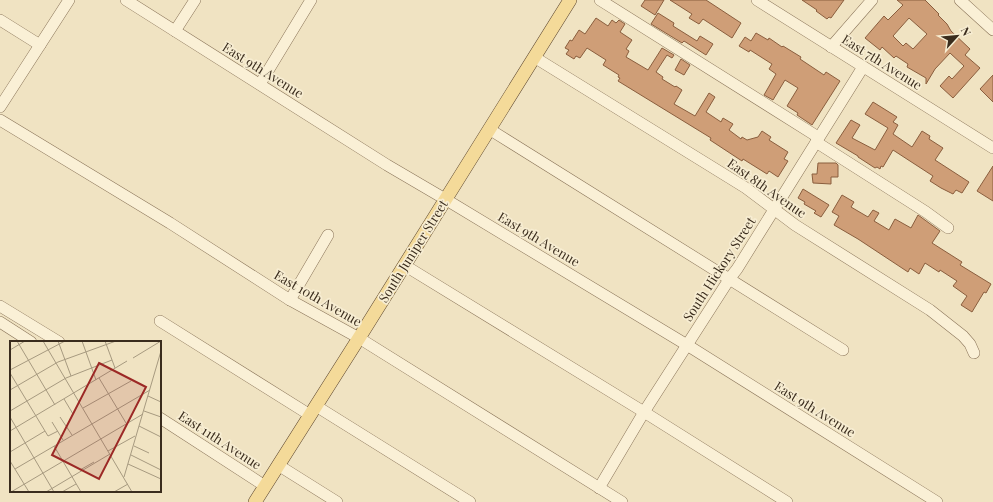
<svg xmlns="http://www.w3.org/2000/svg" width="993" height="502" viewBox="0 0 993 502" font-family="'Playfair Display',serif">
  <rect width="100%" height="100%" fill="#f0e3c2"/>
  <g fill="#cf9e77" stroke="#8a5e3e" fill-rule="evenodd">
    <path d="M645,0H664L655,15L641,6Z"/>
    <path d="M670,0H706L741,23L732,38L703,19L699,24L689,18L692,14Z"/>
    <path d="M802,0H844L831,18L829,17L827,19L816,11L817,10Z"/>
    <path d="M897,0H925L939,14L938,15L947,24L951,31L970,49L965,55L980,68L953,98L940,86L949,76L952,79L964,66L950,53L935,69L926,84V78L907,67L908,64L896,56L894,58L882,47L880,50L865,38L884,16L888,20L903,5ZM909,18L927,34L913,49L906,43L903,46L893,36Z"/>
    <path d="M658,13L674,23L673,26L697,41L700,36L713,44L706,55L684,41L682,43L651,24Z"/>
    <path d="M596,18L608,26L612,20L616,23L619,20L625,24L620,32L632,40L626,49L629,51L626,57L648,70L662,48L674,55L672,58L667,55L656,72L663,77L662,79L675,87L676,86L682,90L674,104L695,116L709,93L715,97L706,112L721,122L723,118L733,124L729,130L741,139L742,137L747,140L758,137L762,131L771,137L769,140L788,152L784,159L788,161L778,177L769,171L767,174L743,159L742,161L710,140L711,138L618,81L620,78L618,77L619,75L603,65L606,60L587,48L580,58L576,56L574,59L566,54L569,50L565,48L570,40L572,41L579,30L585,34Z"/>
    <path d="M756,33L768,40L769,38L782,47L783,46L801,57L800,59L824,75L826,72L840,81L812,125L797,115L798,113L787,106L798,88L785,80L773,100L764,95L776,74L769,69L772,64L750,50L749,52L739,46L745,37L751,41Z"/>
    <path d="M681,59L690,65L684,75L675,70Z"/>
    <path d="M993,75V102L980,89Z"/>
    <path d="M873,102L897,117L893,122L898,125L893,134L912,147L922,131L930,136L929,139L943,148L935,160L969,182L962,193L956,190L953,194L941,188L930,181L933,176L893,150L883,167L881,166L880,169L877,167L875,168L858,157V156L836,143L851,120L860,125L852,138L875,150L888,128L865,114Z"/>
    <path d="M818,163H836L838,165V177H831V184L813,183L812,174H817Z"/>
    <path d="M993,166V201L977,191Z"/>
    <path d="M803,189L829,205L821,217L814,213L816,211L804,204L805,202L798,198Z"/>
    <path d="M842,195L854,202L851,207L868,217L873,210L879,213L874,221L889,230L895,219L911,228L918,215L940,231L932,243L962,262L960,265L991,284L986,293L984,292L972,312L961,305L967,296L953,286L957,281L940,270L939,272L925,263L919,274L910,268L908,272L858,239L834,225L839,216L832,212Z"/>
  </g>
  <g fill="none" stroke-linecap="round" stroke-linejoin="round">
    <defs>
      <g id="minor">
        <path d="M126,0L387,165L445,199L687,345L937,502"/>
        <path d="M600,0L818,137"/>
        <path d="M757,0L993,148"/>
        <path d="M960,0L993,30"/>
        <path d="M0,20L40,45"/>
        <path d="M175,31L195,0"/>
        <path d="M831,47L872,0"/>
        <path d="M534,57L746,188L795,225L930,310L963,336L970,344L974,353"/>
        <path d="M260,84L311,0"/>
        <path d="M0,107L69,0"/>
        <path d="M0,120L170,223L290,300L359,338L622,502"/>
        <path d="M489,129L843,350"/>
        <path d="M816,142L926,212L948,228"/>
        <path d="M404,265L644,412L787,502"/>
        <path d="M290,300L328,235"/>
        <path d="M0,306L59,342"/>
        <path d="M160,321L310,415"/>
        <path d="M0,322L31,342"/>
        <path d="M316,406L470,502"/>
        <path d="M160,418L265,486"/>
        <path d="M278,465L337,502"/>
        <path d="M599,488L644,412L730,278L737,269L863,67"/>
      </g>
      <path id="major" d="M255,502L359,338L570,0"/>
    </defs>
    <use href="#minor" stroke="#8a7459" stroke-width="12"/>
    <use href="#major" stroke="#58422d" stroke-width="14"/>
    <use href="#minor" stroke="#faf0d6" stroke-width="11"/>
    <use href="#major" stroke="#f4da99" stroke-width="13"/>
  </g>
  <g text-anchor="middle" stroke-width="3.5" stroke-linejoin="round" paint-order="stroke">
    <g font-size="13" fill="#3a2c1d" stroke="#f7edd2">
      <text transform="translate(882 62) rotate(32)" y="5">East 7th Avenue</text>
      <text transform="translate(263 70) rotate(32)" y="5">East 9th Avenue</text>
      <text transform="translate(767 188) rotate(35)" y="5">East 8th Avenue</text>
      <text transform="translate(539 239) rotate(31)" y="5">East 9th Avenue</text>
      <text transform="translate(413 251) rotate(-58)" y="5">South Juniper Street</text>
      <text transform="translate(719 269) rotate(-57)" y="5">South Hickory Street</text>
      <text transform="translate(318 298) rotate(30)" y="5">East 10th Avenue</text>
      <text transform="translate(815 409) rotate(32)" y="5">East 9th Avenue</text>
      <text transform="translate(220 440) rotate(33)" y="5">East 11th Avenue</text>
    </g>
  </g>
  <g transform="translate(10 341)">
    <rect width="151" height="151" fill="#f0e3c2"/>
    <path fill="none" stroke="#a79a80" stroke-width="1" d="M7,0L45,64M33,0L122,151M48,0L61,35M72,0L86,39M95,0L105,27M0,9L15,0M123,17L151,0M0,29L55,0M0,32L38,95L48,90M89,37L116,82M0,49L48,21L106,0M138,55L151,61M54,58L63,73M73,67L121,40M0,70L56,37L102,19M134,70L151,76M0,76L44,151M50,76L62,94M42,81L53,99M129,85L151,96M0,90L117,20M44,105L71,151M124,105L139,112M98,110L125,95M0,111L35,90M121,114L151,129M0,120L19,151M118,123L151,138M5,128L140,49M70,129L84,121M114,136L151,10M1,151L133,73M36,151L100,113M52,151L66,143M104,151L118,143"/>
    <path fill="#9c2926" fill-opacity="0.15" stroke="#9c2926" stroke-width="2" d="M89,22L136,46L89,138L42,114Z"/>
    <rect width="151" height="151" fill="none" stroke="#3a2c1d" stroke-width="2"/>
  </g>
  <g transform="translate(957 36) rotate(63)" stroke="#f7edd2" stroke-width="3" paint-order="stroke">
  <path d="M0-3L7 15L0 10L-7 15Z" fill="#3a2c1d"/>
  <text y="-6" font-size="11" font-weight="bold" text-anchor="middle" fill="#3a2c1d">N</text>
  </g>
</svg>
